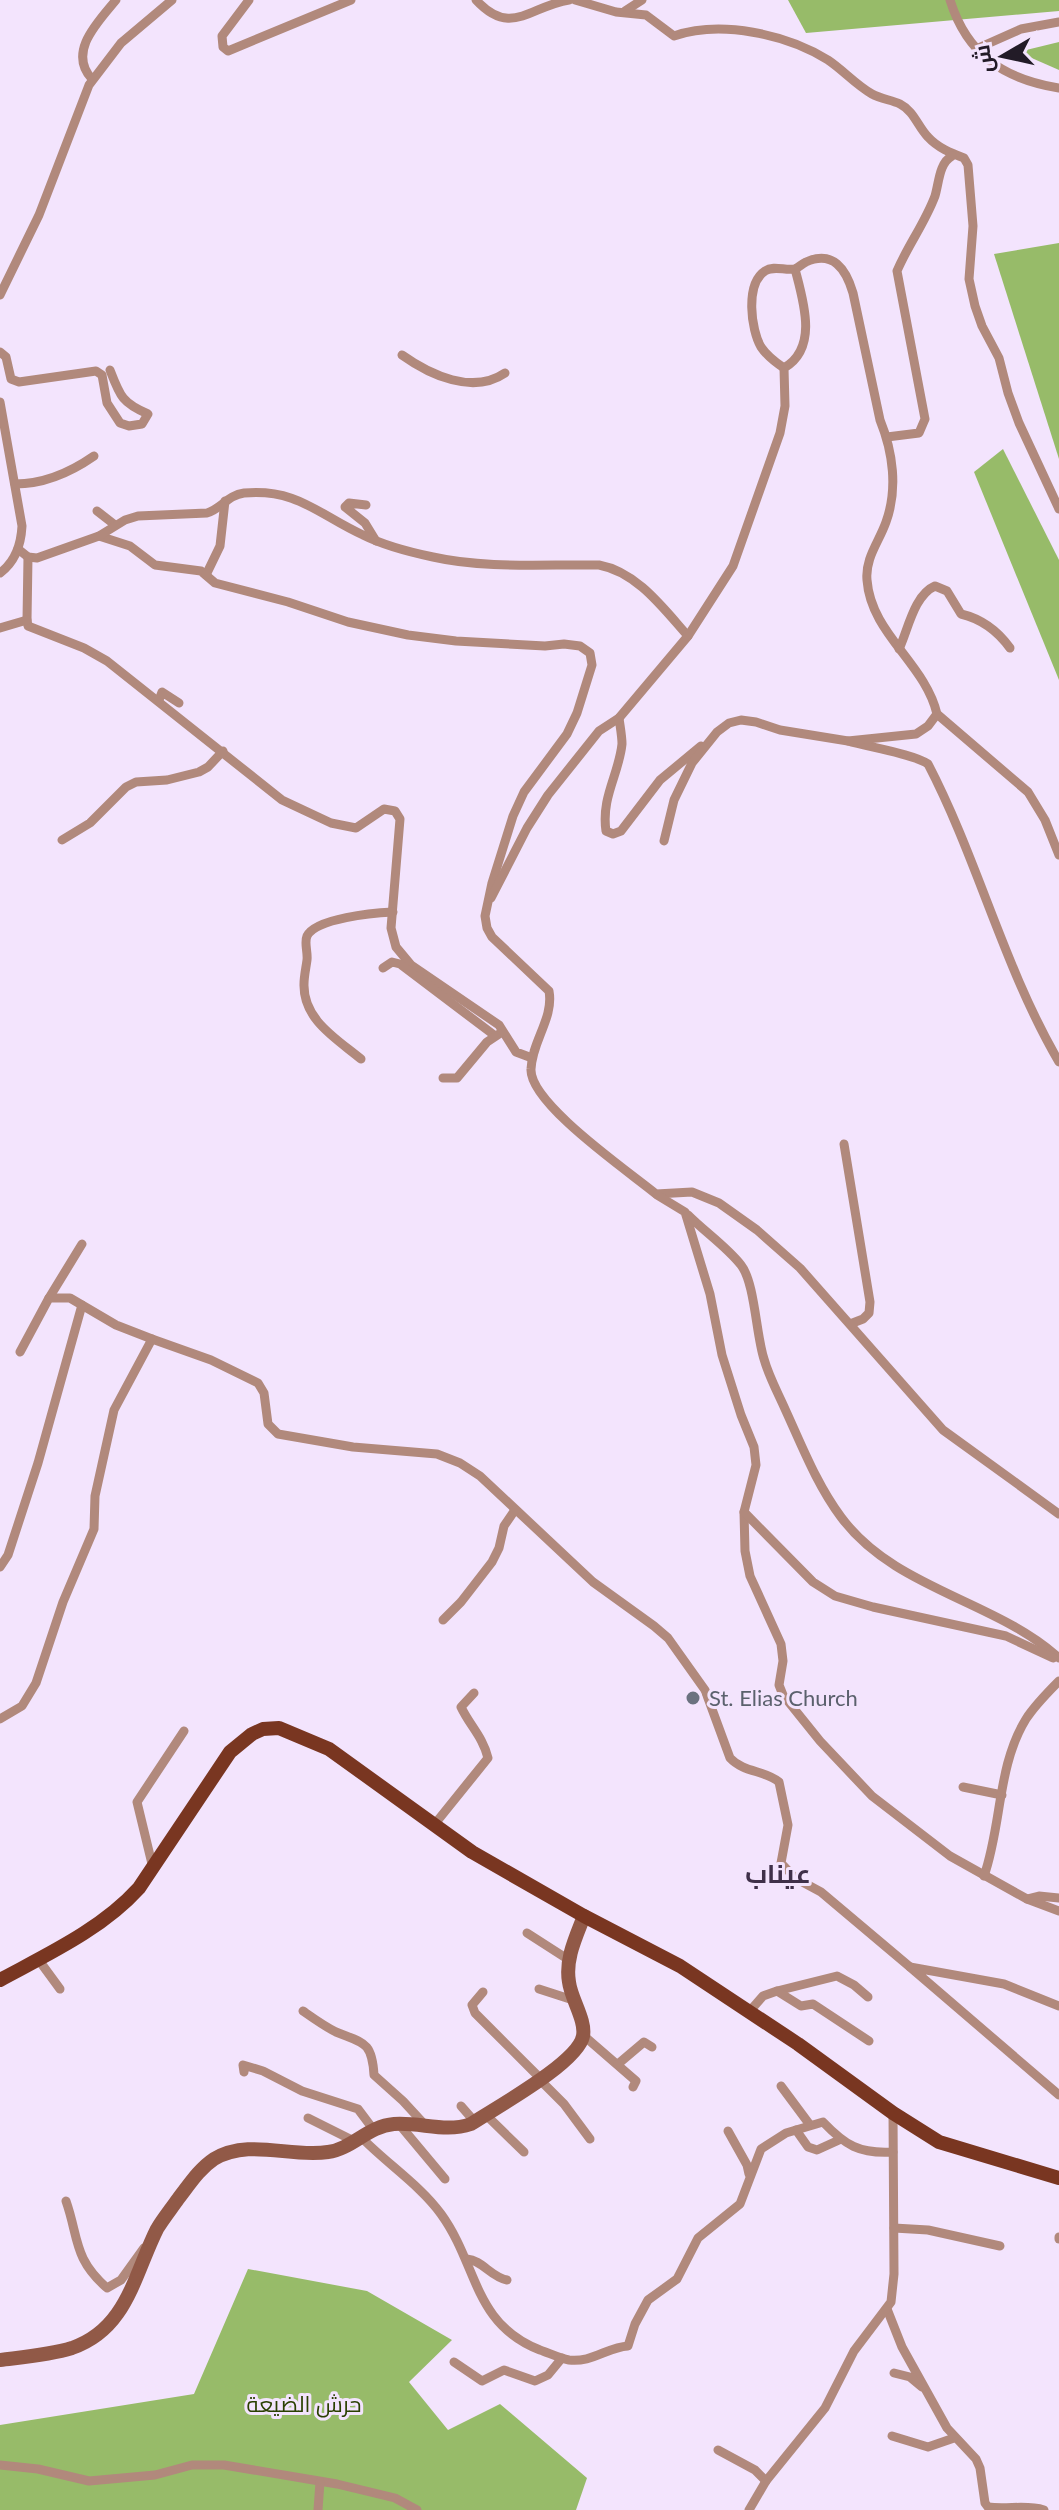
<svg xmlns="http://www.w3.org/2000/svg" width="1059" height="2510" viewBox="0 0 1059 2510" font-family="Lato,Cairo,sans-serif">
  <rect width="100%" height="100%" fill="#f3e4fd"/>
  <g fill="#97bb69">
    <path d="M788,0H1059V11L806,33Z"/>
    <path d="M1059,42V70L1018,52Z"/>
    <path d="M1059,243V459L994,254Z"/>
    <path d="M1003,449L1059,560V680L974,472Z"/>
    <path d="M248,2269L367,2291L452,2340L409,2382L448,2430L500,2404L587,2478L576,2510H0V2425L194,2394Z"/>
  </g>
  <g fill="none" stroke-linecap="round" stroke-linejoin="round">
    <g stroke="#b1897c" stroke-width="9">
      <path d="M249,0L222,36L223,47L228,51L351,0"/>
      <path d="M476,0C511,38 530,6 569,0"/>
      <path d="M575,0L616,12L646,15L674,36C721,20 786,34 828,60C843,70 856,85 872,94C881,99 892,100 900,104C914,111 918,127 928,137C938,148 951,153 964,158L968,165L973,226L969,279L975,306L982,326L999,358L1008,393L1019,423L1059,509"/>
      <path d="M950,0C967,55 1004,79 1059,88"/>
      <path d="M625,11L642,0"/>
      <path d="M976,49L1021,29L1059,22"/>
      <path d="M92,79C67,52 98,22 116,0"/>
      <path d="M0,295L39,215L89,85L121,43L172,0"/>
      <path d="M0,352L6,357L11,379L19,382L96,371L102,375L107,403L120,423L129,426L142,424L148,414C122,403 120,396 110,370"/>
      <path d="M402,355C430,375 473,395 505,373"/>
      <path d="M784,368C775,362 767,356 761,347C751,330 745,284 765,271C774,265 785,271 795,269C799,267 802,264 806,262C833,250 846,269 853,293L880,420C893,452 898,489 886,522C879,542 865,558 867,580C871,634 925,663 937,714L1028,792L1045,820L1059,855"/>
      <path d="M0,402L22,526C21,545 15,562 0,573"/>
      <path d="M887,437L919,433L925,419L897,271C908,245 925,223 935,196C939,183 939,163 952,156"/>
      <path d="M15,484C44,484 71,472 94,456"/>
      <path d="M366,505L349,503L345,507L365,523L376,541"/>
      <path d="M97,511L115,525"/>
      <path d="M99,536L130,546L155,565L201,571L215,583L288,602L348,622L408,635L456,641L545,646L564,644L580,646L590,653L592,665L577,713L567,734L524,792L513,816L492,883L485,916L487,928L492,937L549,991C554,1018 532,1041 531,1069C529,1103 628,1171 656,1194L692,1192L719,1203L757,1230L800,1268L943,1430L1059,1514"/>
      <path d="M18,549L28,557L37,558L99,536L125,520L138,516L207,513C221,509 228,495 244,493C297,488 319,515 363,535C385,546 409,552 433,557C486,569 545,564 599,565C637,572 663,608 688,636"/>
      <path d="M28,557L27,620L28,626L84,648L107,661L282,800L331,823L356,828L384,809L395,811L400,819L391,928L396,947L411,965L499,1025L516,1052L532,1058"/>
      <path d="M206,575L220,546L225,501"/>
      <path d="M0,628L27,620"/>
      <path d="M899,649C908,630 914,595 935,586L947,591L961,614C982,619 997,630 1010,648"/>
      <path d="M159,700L162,692L179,703"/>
      <path d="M619,718C620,726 622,736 622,744C619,774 601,797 606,831L613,834L621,831L660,780L701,746"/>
      <path d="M848,741C868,747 914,754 928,764C978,860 1004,968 1059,1062"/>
      <path d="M62,840L90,823L126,787L136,782L167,780L199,772L208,767L223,751"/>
      <path d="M664,841L674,800L692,763L717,732L729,723L741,720L756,722L780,730L848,741L916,734L928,726L937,714"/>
      <path d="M491,898L527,828L548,795L599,731L619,718L688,636L733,566L780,433L785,406L784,368C819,348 803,300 795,269"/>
      <path d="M383,968L392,962L400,964L494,1035"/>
      <path d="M361,1059C337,1039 303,1020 304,984C304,976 306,968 307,960C308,952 304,943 307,936C316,918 374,913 393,912"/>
      <path d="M443,1078H457L487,1042L499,1034"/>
      <path d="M844,1144L870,1302L869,1313L863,1319L850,1324"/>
      <path d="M657,1195L685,1212L710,1294L722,1355L741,1415L754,1447L756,1465L744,1512L745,1551L750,1576L781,1644L783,1661L779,1685L783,1695L820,1741L872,1796L950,1856L1027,1899L1059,1911"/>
      <path d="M688,1215C705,1232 727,1247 741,1265C755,1283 756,1335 764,1359C769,1377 778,1393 785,1409C802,1446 817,1485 841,1517C894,1589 995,1600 1059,1658"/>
      <path d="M49,1298L82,1244"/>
      <path d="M152,1339L211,1360L258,1383L264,1393L268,1424L278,1434L353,1447L437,1454L460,1463L480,1476L593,1582L654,1626L668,1638L705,1690L730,1758C744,1773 765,1770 779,1782L788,1825L781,1863L795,1878L821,1892L910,1967"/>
      <path d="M744,1512L813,1582L835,1596L873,1607L1006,1636L1053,1658"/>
      <path d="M0,1567L8,1555L38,1463L82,1305"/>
      <path d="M443,1620L461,1602L492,1562L499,1548L504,1526L515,1510"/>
      <path d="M0,1719L22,1706L36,1683L63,1602L94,1529L95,1496L114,1410L152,1339L116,1325L70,1298H49L20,1352"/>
      <path d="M963,1787L1002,1795"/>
      <path d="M434,1825L488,1758C483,1737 470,1726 461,1707L474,1693"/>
      <path d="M153,1868L137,1802L184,1731"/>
      <path d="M984,1876C1002,1825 997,1766 1026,1719C1035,1705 1047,1693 1059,1681"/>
      <path d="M1027,1899L1039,1896L1059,1898"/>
      <path d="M527,1933L569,1960"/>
      <path d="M38,1959L60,1989"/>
      <path d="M539,1989L573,2000"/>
      <path d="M777,1991L837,1976L854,1985L868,1997"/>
      <path d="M483,1992L472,2005L475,2013L541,2079"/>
      <path d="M1059,2006L1004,1984L910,1967L1059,2095"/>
      <path d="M303,2011C313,2018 324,2026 336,2032C363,2043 372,2041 374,2075L403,2101L426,2126"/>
      <path d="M749,2012L763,1996L777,1991L801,2006L813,2004L869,2041"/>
      <path d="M583,2035L636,2081L633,2087"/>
      <path d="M618,2064L644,2042L652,2047"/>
      <path d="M244,2072L243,2065L263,2071L302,2091L358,2109L373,2129"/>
      <path d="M540,2080L564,2104L590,2139"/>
      <path d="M781,2086L810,2125"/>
      <path d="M461,2106L475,2122"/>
      <path d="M486,2115L524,2152"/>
      <path d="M308,2118L354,2141"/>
      <path d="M399,2124L445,2179"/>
      <path d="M796,2130L808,2147L817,2150L839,2140"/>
      <path d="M728,2131L747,2165L749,2174"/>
      <path d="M361,2137C386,2163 420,2185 441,2214C478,2265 473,2324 540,2350C549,2353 559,2358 569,2360C591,2363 608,2347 628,2346L635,2324L648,2300L677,2279L698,2238L740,2204L761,2149L786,2133L823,2122C845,2145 859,2154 893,2152"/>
      <path d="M66,2201C79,2238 73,2258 107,2288L121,2280L144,2248"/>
      <path d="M894,2228L928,2230L1000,2246"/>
      <path d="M1059,2237V2239"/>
      <path d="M467,2259C482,2260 491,2277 507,2280"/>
      <path d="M887,2309L902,2347L947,2428L976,2459L980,2468L985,2503L988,2507C1007,2510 1025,2504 1044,2510"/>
      <path d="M454,2362L482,2381L504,2370L535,2381L548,2375L562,2358"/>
      <path d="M894,2373L910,2377L922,2387"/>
      <path d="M892,2436L928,2447L954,2438"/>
      <path d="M718,2450L755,2470L766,2481"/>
      <path d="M0,2465L38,2469L89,2481L155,2475L192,2465H224L337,2484L395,2498L417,2510"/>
      <path d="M318,2510L320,2482"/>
      <path d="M749,2510L766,2481L825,2408L854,2351L891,2302L894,2274L893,2113"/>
    </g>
    <path stroke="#915947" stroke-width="14" d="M0,2360C24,2357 49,2355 72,2348C127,2329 134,2275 157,2229C163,2219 171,2209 178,2199C189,2185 199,2169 214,2159C250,2138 290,2158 328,2152C352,2149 368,2126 394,2124C421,2122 445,2133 471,2124C495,2108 578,2063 583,2036C586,2020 571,1999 569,1982C565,1959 576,1937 584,1916"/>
    <path stroke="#793621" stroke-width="14" d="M0,1980C48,1954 102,1929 139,1888L230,1752L252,1734L263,1729L279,1728L329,1749L472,1852L584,1916L680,1966L798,2044L893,2113L939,2142L1059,2178"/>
  </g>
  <circle fill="#6b7280" stroke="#f3e4fd" stroke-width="3" cx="693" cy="1698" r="8"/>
  <g text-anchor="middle" stroke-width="6" stroke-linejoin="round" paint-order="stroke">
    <g font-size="22" fill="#5b616d" stroke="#f3e4fd" text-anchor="start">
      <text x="709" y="1706">St. Elias Church</text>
    </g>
    <g font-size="22" fill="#2a4001" stroke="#f3e4fd">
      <text x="304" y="2412">حرش الضيعة</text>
    </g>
    <g font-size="26" font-weight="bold" fill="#3f3049" stroke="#f3e4fd">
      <text x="778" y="1883">عيناب</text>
    </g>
  </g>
  <g transform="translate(1003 56) rotate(261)" stroke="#f3e4fd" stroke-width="6" paint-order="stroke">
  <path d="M0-6L14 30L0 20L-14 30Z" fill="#221b27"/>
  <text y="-12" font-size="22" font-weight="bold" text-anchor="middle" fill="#221b27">ش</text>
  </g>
</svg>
